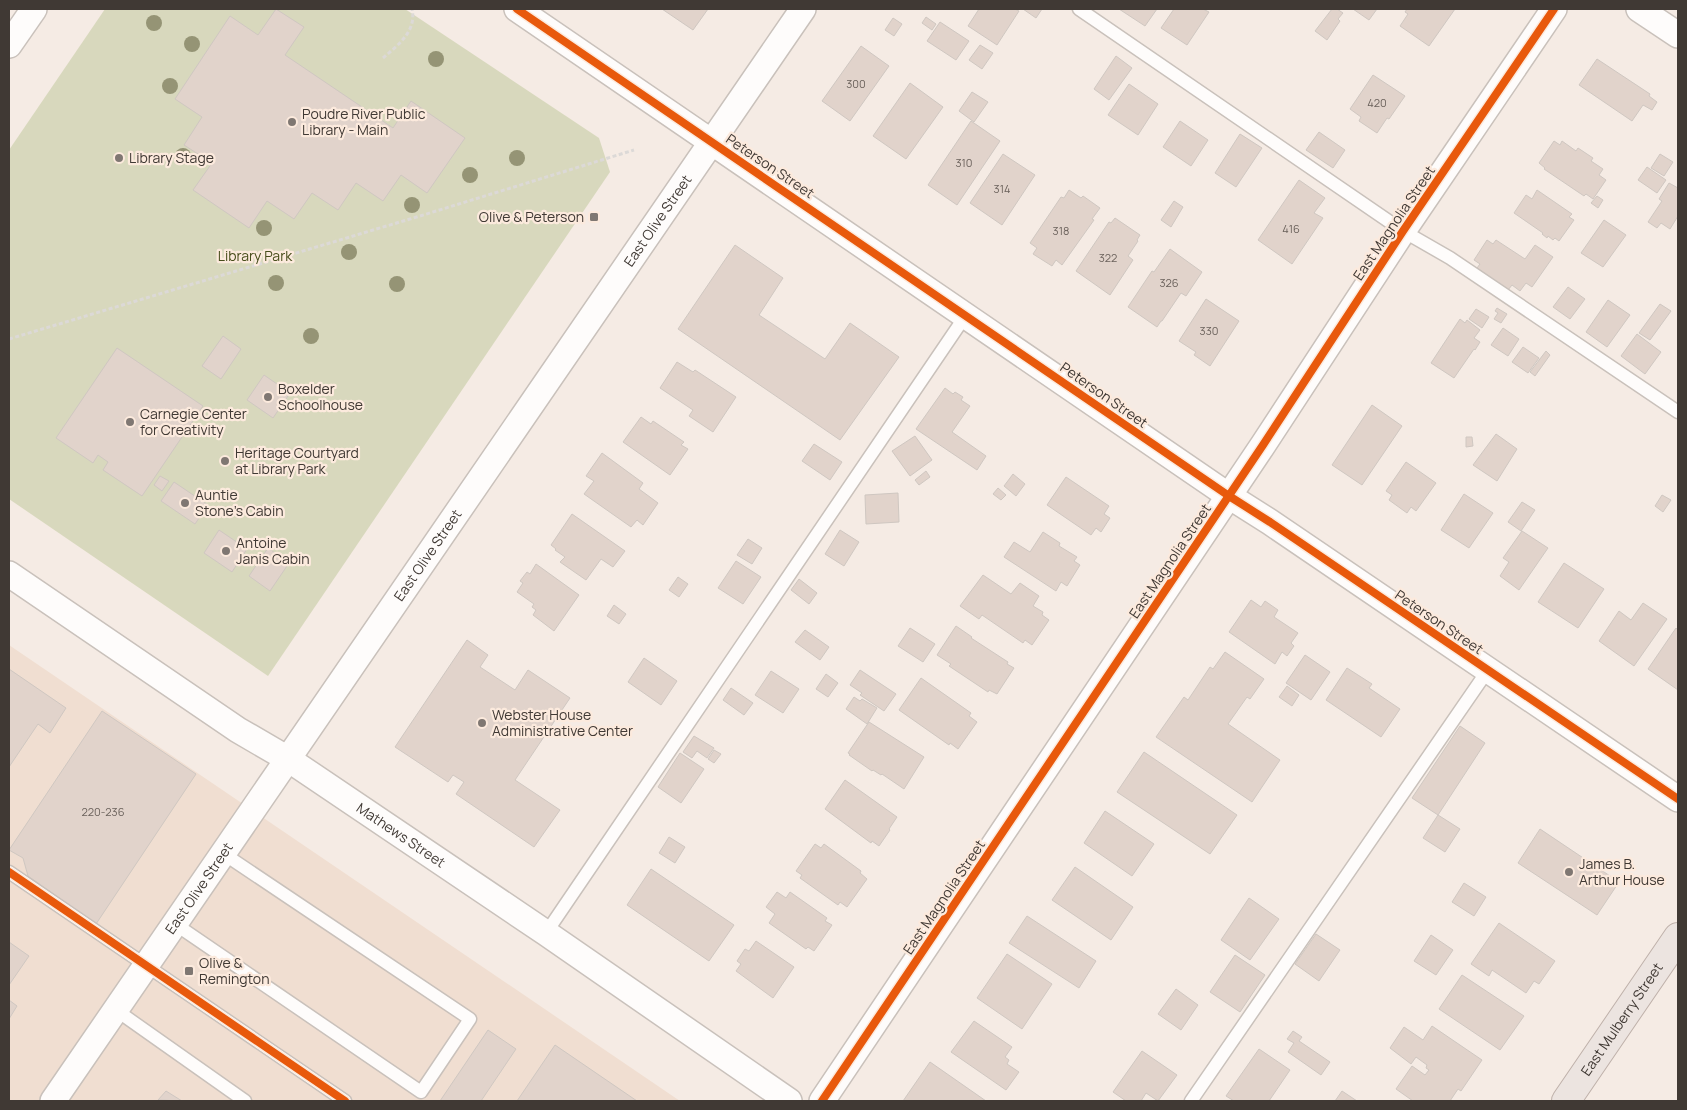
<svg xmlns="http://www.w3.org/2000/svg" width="1687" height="1110" viewBox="0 0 1687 1110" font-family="Manrope,sans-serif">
  <rect width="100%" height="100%" fill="#f5ebe4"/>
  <path fill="#f0ded1" d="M9,645L680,1101H9Z"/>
  <path fill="#d8d8bd" d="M105,9H405L599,138L610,172L268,676L9,499V150Z"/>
  <g fill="#e1d3cb" stroke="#cfc7c1">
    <path d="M276,9L304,27L285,55L393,128L411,101L465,138L427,193L401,175L383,201L356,183L338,210L312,193L294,219L267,201L249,228L193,190L212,163L184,145L202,117L175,99L230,16L258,35Z"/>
    <path d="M662,9H708L693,30Z"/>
    <path d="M979,9H1015L1019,11L997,45L968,26Z"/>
    <path d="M1023,9H1042L1036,18Z"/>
    <path d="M1119,9H1157L1145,26Z"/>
    <path d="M1174,9H1203L1209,12L1187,45L1161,28Z"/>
    <path d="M1332,9H1337L1343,13L1338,19L1340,21L1327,40L1315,31Z"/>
    <path d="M1353,9H1377L1369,20Z"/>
    <path d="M1407,9H1455L1429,46L1400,26L1408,14L1405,12Z"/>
    <path d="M926,17L936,24L932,30L922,23Z"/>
    <path d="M893,18L902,24L894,36L885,30Z"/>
    <path d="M940,22L969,41L956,60L927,41Z"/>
    <path d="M980,45L993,53L982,69L969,60Z"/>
    <path d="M861,46L889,66L850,121L822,101Z"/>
    <path d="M1116,56L1132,68L1109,100L1094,89Z"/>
    <path d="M1597,59L1650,94L1649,96L1657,102L1652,110L1643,105L1632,121L1579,85Z"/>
    <path d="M1373,75L1405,96L1389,119L1387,118L1377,133L1359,121L1361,117L1350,109Z"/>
    <path d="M910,83L943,107L906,159L873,136Z"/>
    <path d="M1129,84L1158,104L1138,135L1108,115Z"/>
    <path d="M972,92L988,102L974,122L959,111Z"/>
    <path d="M971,121L1000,141L957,205L928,185Z"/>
    <path d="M1180,121L1208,140L1191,166L1163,147Z"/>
    <path d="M1319,132L1345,150L1333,168L1306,150Z"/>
    <path d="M1240,134L1262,148L1236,187L1215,173Z"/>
    <path d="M1554,141L1560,145L1562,141L1576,151L1578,148L1593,158L1591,161L1603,169L1599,175L1606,180L1593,199L1586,194L1584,196L1544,169L1545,168L1539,163Z"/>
    <path d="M1003,154L1035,175L1002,225L970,203Z"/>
    <path d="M1660,154L1673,162L1664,176L1651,168Z"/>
    <path d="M1647,167L1666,180L1657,193L1638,180Z"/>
    <path d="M1299,180L1325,198L1314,213L1323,218L1292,264L1258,240Z"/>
    <path d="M1669,183L1678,188V216L1670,229L1661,223L1657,228L1648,222L1662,201L1659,199Z"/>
    <path d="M1069,190L1081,198L1083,196L1100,208L1092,219L1094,220L1062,265L1056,260L1052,266L1033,254L1037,248L1030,243L1061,197L1064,198Z"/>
    <path d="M1537,190L1572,214L1569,217L1574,220L1559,241L1555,238L1553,240L1548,236L1547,238L1542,234L1543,233L1514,213L1526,195L1532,199Z"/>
    <path d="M1597,196L1603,200L1598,208L1591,203Z"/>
    <path d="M1174,201L1183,207L1171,227L1161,220Z"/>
    <path d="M1115,218L1140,235L1137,240L1138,241L1128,256L1133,260L1110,295L1076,271L1109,222L1111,223Z"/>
    <path d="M1604,220L1626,235L1603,267L1581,253Z"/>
    <path d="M1487,240L1493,244L1496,240L1525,259L1535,245L1553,257L1532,287L1526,283L1520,291L1512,285L1508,290L1477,268L1480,264L1474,260Z"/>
    <path d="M735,245L783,278L759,315L825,359L850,323L899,357L840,440L678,329Z"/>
    <path d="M1170,249L1202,272L1186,296L1181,293L1162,321H1161L1157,327L1128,307L1152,271L1154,272Z"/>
    <path d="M1568,287L1585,299L1570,319L1553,307Z"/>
    <path d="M1206,299L1239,321L1210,366L1194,355L1196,352L1179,341Z"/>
    <path d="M1608,300L1630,315L1607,347L1586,332Z"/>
    <path d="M1660,304L1671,311L1650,340L1639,333Z"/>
    <path d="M1497,308L1507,314L1501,323L1494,319L1498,313L1495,311Z"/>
    <path d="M1476,309L1489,317L1482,328L1469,319Z"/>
    <path d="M1460,319L1465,323L1467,320L1480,330L1474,338L1480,342L1475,350L1474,349L1454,378L1431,363Z"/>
    <path d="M1503,328L1519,339L1508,356L1491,345Z"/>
    <path d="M1637,334L1661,352L1645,374L1621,356Z"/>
    <path d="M223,336L241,349L221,379L202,366Z"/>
    <path d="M1523,347L1539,358L1528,373L1512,362Z"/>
    <path d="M117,348L203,406L142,496L103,470L108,462L98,455L93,463L56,438Z"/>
    <path d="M1546,351L1550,355L1535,376L1530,372Z"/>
    <path d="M677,362L693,372L695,370L736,397L713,432L689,416L693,410L660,388Z"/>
    <path d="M264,375L290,393L273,418L247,400Z"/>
    <path d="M945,388L953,394L955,392L963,397L961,400L970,406L952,432L986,456L977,470L916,429Z"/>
    <path d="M1372,405L1402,426L1362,485L1332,465Z"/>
    <path d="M641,417L651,424L653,421L684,442L681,445L688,449L670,475L623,442Z"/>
    <path d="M1496,434L1517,449L1497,481L1473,465Z"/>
    <path d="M915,436L932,460L910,476L892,451Z"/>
    <path d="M1466,437H1472L1473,446L1466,447Z"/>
    <path d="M814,444L842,462L830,480L802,461Z"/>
    <path d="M602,453L643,483L639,489L658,503L643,525L637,520L631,527L584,494L594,481L586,476Z"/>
    <path d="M1406,462L1436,483L1416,511L1411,507L1407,513L1389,500L1392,495L1386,491Z"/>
    <path d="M926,471L930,477L919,485L915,480Z"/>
    <path d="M1013,474L1025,484L1016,496L1004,486Z"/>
    <path d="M160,476L169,481L162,491L154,485Z"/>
    <path d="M1066,477L1109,506L1104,514L1110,518L1101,532L1096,528L1091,535L1047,505Z"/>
    <path d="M174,482L208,505L195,524L161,501Z"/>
    <path d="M998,488L1006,495L1001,500L993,494Z"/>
    <path d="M898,493L899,522L866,524L865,495Z"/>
    <path d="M1464,494L1493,513L1469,548L1441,530Z"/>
    <path d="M1662,495L1671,500L1663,512L1655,506Z"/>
    <path d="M1522,502L1535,510L1521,531L1508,522Z"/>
    <path d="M572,514L625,551L613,567L601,559L586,580L560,562L565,557L555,550L556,549L551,545Z"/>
    <path d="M219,530L247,549L232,572L204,553Z"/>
    <path d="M840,530L859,542L844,566L825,554Z"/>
    <path d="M1522,531L1548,548L1519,590L1500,576L1509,562L1503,558Z"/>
    <path d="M1043,532L1060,543L1059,546L1077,557L1074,561L1080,565L1067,586L1061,582L1056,591L1004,557L1014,542L1030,552Z"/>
    <path d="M748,539L762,548L752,564L737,555Z"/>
    <path d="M268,548L289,563L270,591L249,576Z"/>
    <path d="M736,561L761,577L743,604L718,588Z"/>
    <path d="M1564,563L1604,589L1578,628L1538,602Z"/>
    <path d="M536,564L579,595L554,631L533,615L536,610L532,607L534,604L517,592L523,583L520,581L527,572L530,574Z"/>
    <path d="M983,575L1011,594L1020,583L1039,596L1033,606L1043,612L1042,615L1049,620L1032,645L1025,640L1023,643L982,615L979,619L960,606Z"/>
    <path d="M678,577L688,584L679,597L669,590Z"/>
    <path d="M799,579L817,593L809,604L791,590Z"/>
    <path d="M1251,600L1261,607L1265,601L1278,610L1274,617L1298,633L1291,643L1294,646L1287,656L1282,652L1275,664L1229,632Z"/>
    <path d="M1643,603L1667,619L1634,666L1599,641L1619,611L1631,620Z"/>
    <path d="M614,605L626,614L619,624L607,616Z"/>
    <path d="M956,626L972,637L971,638L1008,662L1007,664L1014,668L997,694L989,690L988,692L949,666L951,664L937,655Z"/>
    <path d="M910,628L935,644L923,662L898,646Z"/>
    <path d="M1676,628L1678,630V690L1648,669Z"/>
    <path d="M805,630L829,647L820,660L795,642Z"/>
    <path d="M467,640L488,655L480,667L515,690L528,670L570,698L515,780L560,810L534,847L456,794L464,782L453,775L448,782L395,747Z"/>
    <path d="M1225,652L1264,679L1250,699L1247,697L1228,724L1280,760L1252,802L1156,737L1184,697L1188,700L1210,667L1213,669Z"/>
    <path d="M1305,655L1330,672L1311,700L1286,683Z"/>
    <path d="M644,658L677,681L661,705L628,682Z"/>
    <path d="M1347,668L1372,684L1369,688L1400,709L1381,737L1326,700Z"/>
    <path d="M9,669L66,708L50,733L38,724L9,767Z"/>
    <path d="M860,670L896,694L884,711L860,695L862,693L850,685Z"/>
    <path d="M771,671L799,689L783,713L755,695Z"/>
    <path d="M826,674L838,683L828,697L816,689Z"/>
    <path d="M921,678L971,713L969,716L977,722L958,749L950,743L949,745L899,710Z"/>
    <path d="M1287,686L1299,695L1292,706L1279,697Z"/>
    <path d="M731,688L753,703L744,715L723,700Z"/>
    <path d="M854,697L860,701L862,699L877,708L867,724L846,709Z"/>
    <path d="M102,711L196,774L96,924L28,876L23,858L9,850Z"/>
    <path d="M869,722L924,757L904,789L882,774L881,775L873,770L872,771L849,755L850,754L848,753Z"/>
    <path d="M1460,726L1485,743L1438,815L1412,798Z"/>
    <path d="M694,736L714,748L707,758L697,751L692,758L683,752Z"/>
    <path d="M714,750L721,754L714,763L708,759Z"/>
    <path d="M1144,752L1237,815L1210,854L1117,792Z"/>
    <path d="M680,753L704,769L681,803L658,787Z"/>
    <path d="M845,780L897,817L889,829L890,830L879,846L872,841L871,843L825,809Z"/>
    <path d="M1105,811L1154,844L1132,876L1084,843Z"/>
    <path d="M1438,815L1460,829L1445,852L1423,838Z"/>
    <path d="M1540,829L1619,882L1597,915L1518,863Z"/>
    <path d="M669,837L685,847L675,863L659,853Z"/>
    <path d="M815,844L821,848L824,844L861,871L860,873L867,879L847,907L840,902L838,905L800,878L802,875L796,871Z"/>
    <path d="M1075,867L1133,907L1111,940L1052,900Z"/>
    <path d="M651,869L734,925L709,961L627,905Z"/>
    <path d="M1464,883L1486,897L1474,916L1452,902Z"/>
    <path d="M777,892L786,898L790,892L827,918L825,921L832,925L814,951L808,947L806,949L769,923L775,914L766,907Z"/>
    <path d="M1249,898L1279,919L1250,960L1221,940Z"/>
    <path d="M1027,916L1096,961L1079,988L1009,943Z"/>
    <path d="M1499,923L1555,961L1539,984L1534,981L1526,993L1492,970L1489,976L1471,964Z"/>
    <path d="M1316,934L1340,950L1319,981L1295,964Z"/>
    <path d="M1431,935L1453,950L1436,975L1414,961Z"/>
    <path d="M756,941L794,967L773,998L736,971L741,964L737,961L745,949L749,951Z"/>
    <path d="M9,942L29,956L9,985Z"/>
    <path d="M1007,954L1052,984L1022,1029L977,998Z"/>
    <path d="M1235,955L1265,975L1240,1012L1210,992Z"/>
    <path d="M1462,975L1524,1016L1500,1050L1439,1009Z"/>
    <path d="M1176,989L1198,1005L1181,1030L1158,1014Z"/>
    <path d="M9,1000L17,1006L9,1019Z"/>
    <path d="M974,1021L1012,1047L1005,1057L1009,1060L1007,1064L1019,1072L1006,1090L951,1052Z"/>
    <path d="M1432,1026L1482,1060L1461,1091L1458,1089L1450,1101H1413L1396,1089L1412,1066L1425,1075L1429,1070L1426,1068L1427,1065L1416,1057L1411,1064L1390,1048L1404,1027L1423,1040Z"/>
    <path d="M488,1030L516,1049L481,1101H440Z"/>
    <path d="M1293,1031L1302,1037L1299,1041L1330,1062L1321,1075L1288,1052L1294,1043L1287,1039Z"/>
    <path d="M555,1045L637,1101H517Z"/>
    <path d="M1259,1049L1290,1070L1269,1101H1234L1226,1096Z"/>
    <path d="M1142,1051L1177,1075L1158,1101L1146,1093L1141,1101H1126L1113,1092Z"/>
    <path d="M930,1062L986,1101H903Z"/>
    <path d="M166,1091L182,1101L158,1100Z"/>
    <path d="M1342,1091L1357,1101H1335Z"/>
  </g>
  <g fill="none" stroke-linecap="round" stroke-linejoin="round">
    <defs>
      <g id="service">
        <path d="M1079,9L1403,231L1450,258L1678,412"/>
        <path d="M9,872L345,1101"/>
        <path d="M175,924L421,1092L470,1019L224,854"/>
        <path d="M546,933L966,315"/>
        <path d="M116,1010L245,1101"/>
        <path d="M1191,1101L1488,670"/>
      </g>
      <g id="minor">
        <path d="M517,9L1229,496L1270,522L1678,799"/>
        <path d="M1639,9L1678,35"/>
        <path d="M9,45L34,9"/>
        <path id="s1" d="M9,574L238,730L288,759L546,933L789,1101"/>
        <path id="s2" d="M53,1101L803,9"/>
        <path d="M822,1101L1263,445L1403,231L1554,9"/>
      </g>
      <g id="trunk">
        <path id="s3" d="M1566,1101L1678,937"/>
      </g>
    </defs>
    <use href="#service" stroke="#c9c1bb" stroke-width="15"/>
    <use href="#minor" stroke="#c9c1bb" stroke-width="28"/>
    <use href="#trunk" stroke="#bfb1aa" stroke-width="30"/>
    <g stroke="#dcd9d7" stroke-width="3" stroke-dasharray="4 2.5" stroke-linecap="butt">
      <path d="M383,58C398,45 417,31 412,9"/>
      <path d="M9,339L420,216L634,150"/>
    </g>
    <use href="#service" stroke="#fefcfb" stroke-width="12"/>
    <use href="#minor" stroke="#fefcfb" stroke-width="25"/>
    <use href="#trunk" stroke="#ece4e0" stroke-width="28"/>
    <defs>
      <g id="cycleway">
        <path d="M517,9L1229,496L1270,522L1678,799"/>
        <path d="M9,872L345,1101"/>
        <path d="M822,1101L1263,445L1403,231L1554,9"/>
      </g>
    </defs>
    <use href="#cycleway" stroke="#fceadd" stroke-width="11"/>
    <use href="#cycleway" stroke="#e8590c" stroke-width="8"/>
  </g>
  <g fill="#959475">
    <circle cx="154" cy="23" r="8"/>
    <circle cx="192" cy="44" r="8"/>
    <circle cx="436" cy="59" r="8"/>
    <circle cx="170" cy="86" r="8"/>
    <circle cx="183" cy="156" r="8"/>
    <circle cx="517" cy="158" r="8"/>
    <circle cx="470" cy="175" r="8"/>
    <circle cx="412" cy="205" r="8"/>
    <circle cx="264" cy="228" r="8"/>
    <circle cx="349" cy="252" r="8"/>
    <circle cx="276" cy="283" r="8"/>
    <circle cx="397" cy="284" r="8"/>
    <circle cx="311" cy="336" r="8"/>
  </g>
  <g fill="#7f7772" stroke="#fceadd" stroke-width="2">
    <circle cx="292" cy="122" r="5"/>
    <circle cx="119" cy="158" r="5"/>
    <rect x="589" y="212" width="10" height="10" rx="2.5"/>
    <circle cx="268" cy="397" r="5"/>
    <circle cx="130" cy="422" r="5"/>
    <circle cx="225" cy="461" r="5"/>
    <circle cx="185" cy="503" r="5"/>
    <circle cx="226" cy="551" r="5"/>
    <circle cx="482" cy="723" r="5"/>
    <circle cx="1569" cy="872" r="5"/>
    <rect x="184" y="966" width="10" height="10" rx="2.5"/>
  </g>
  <g text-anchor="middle" stroke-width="4.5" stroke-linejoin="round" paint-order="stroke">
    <g font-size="11" fill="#6a615b">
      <text x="856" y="88">300</text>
      <text x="1377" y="107">420</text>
      <text x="964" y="167">310</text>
      <text x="1002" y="193">314</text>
      <text x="1291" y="233">416</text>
      <text x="1061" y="235">318</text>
      <text x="1108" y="262">322</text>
      <text x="1169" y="287">326</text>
      <text x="1209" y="335">330</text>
      <text x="103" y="816">220-236</text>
    </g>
    <g font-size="14" fill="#403934" stroke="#fceadd" text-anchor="start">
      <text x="302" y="119">Poudre River Public<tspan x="302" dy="16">Library - Main</tspan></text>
      <text x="129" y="163">Library Stage</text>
      <text x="584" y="222" text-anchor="end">Olive &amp; Peterson</text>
      <text x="278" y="394">Boxelder<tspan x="278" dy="16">Schoolhouse</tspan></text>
      <text x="140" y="419">Carnegie Center<tspan x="140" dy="16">for Creativity</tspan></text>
      <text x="235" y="458">Heritage Courtyard<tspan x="235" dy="16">at Library Park</tspan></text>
      <text x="195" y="500">Auntie<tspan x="195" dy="16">Stone's Cabin</tspan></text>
      <text x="236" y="548">Antoine<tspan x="236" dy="16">Janis Cabin</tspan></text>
      <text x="492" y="720">Webster House<tspan x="492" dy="16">Administrative Center</tspan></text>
      <text x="1579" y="869">James B.<tspan x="1579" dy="16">Arthur House</tspan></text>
      <text x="199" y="968">Olive &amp;<tspan x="199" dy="16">Remington</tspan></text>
    </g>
    <g font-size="14" fill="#403934" stroke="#fceadd">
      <text transform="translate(770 166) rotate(34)" y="5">Peterson Street</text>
      <text dy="5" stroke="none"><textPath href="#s2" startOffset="1068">East Olive Street</textPath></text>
      <text transform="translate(1394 223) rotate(-56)" y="5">East Magnolia Street</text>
      <text transform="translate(1104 395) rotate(35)" y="5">Peterson Street</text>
      <text dy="5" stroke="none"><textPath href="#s2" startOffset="662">East Olive Street</textPath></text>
      <text transform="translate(1170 561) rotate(-56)" y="5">East Magnolia Street</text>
      <text transform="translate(1439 622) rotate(34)" y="5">Peterson Street</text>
      <text dy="5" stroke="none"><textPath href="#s1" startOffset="471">Mathews Street</textPath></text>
      <text dy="5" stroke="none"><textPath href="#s2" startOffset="258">East Olive Street</textPath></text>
      <text transform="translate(944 897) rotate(-56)" y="5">East Magnolia Street</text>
      <text dy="5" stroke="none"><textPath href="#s3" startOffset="99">East Mulberry Street</textPath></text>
    </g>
    <g font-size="14" fill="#474d1b" stroke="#fceadd">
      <text x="255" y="261">Library Park</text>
    </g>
  </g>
  <rect width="1687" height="1110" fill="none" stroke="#403934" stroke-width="20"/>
</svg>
